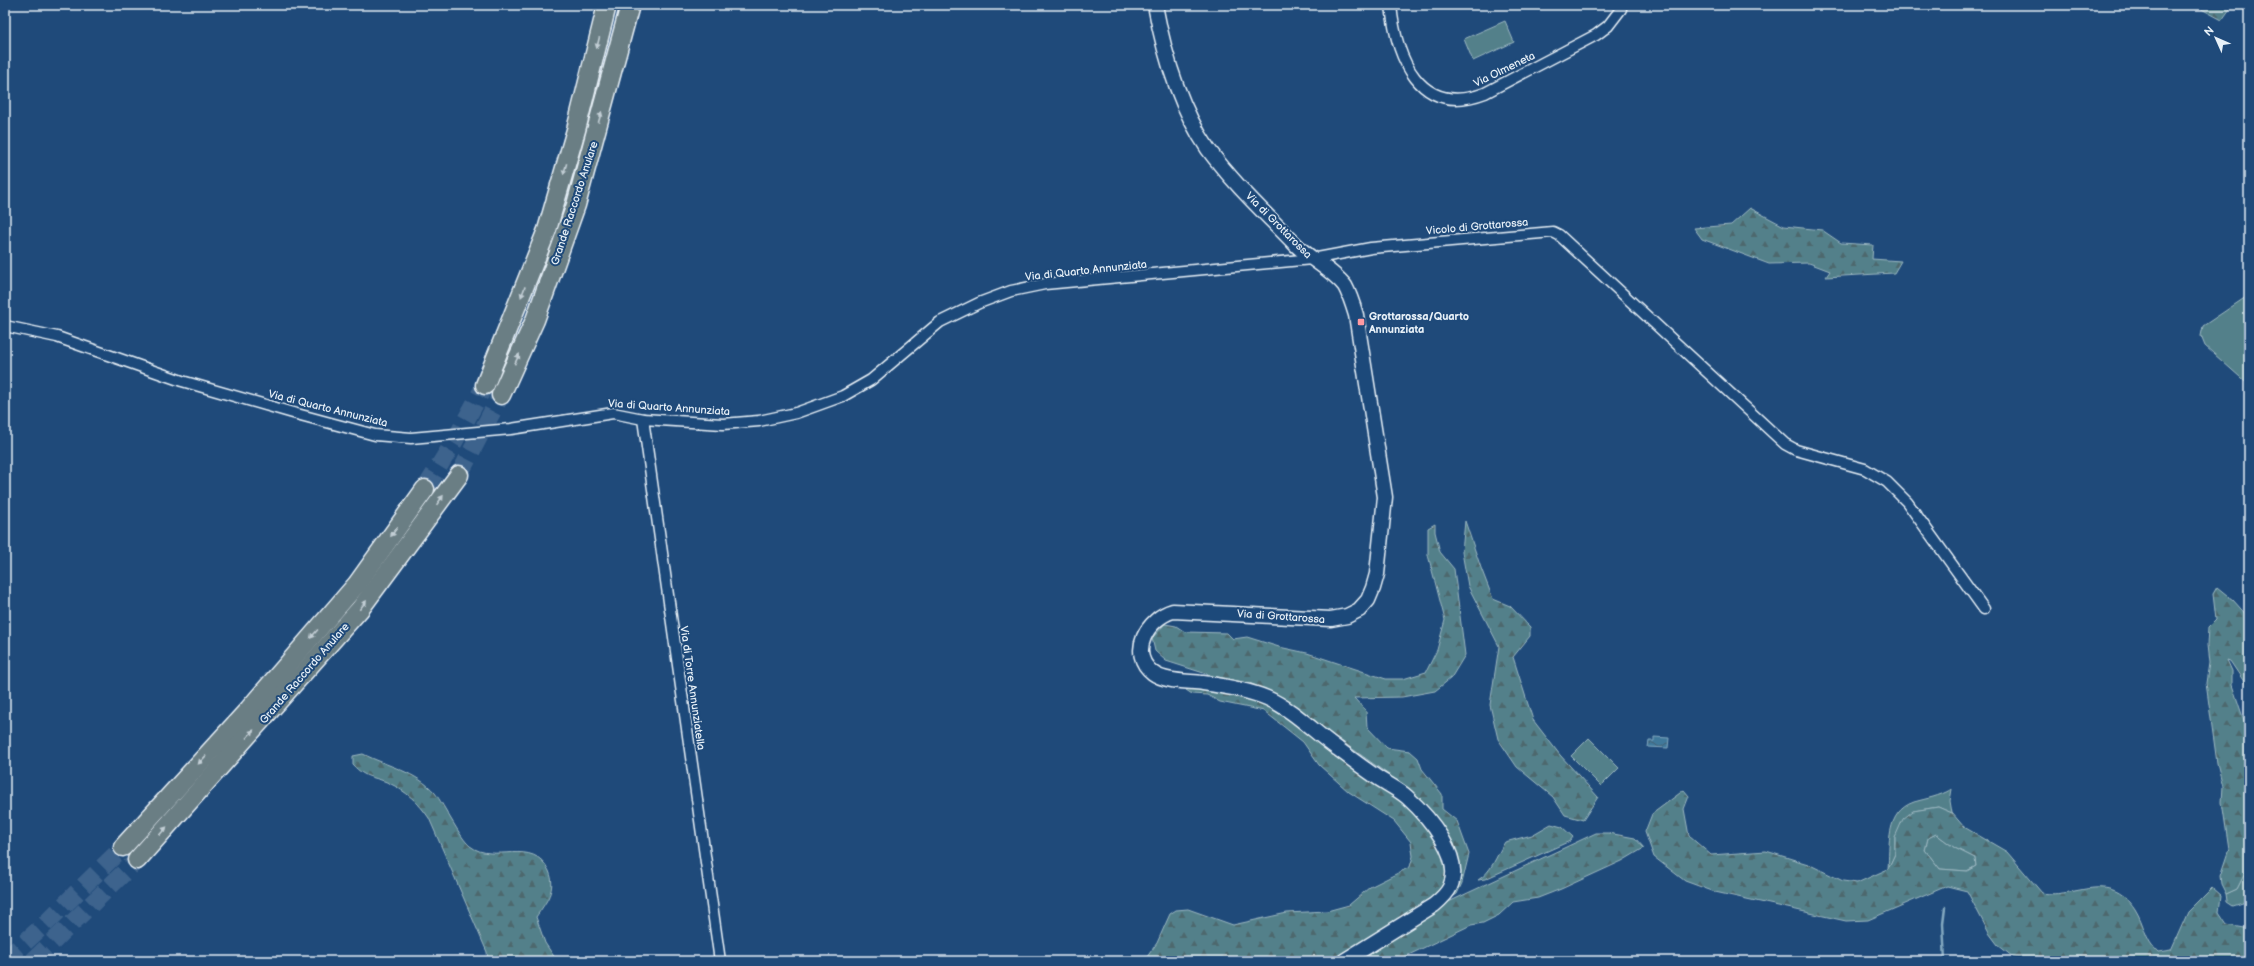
<svg xmlns="http://www.w3.org/2000/svg" width="2254" height="966" viewBox="0 0 2254 966" font-family="'Balsamiq Sans',sans-serif">
  <defs>
    <pattern id="forest-firs" width="22" height="20" patternUnits="userSpaceOnUse"><rect width="22" height="20" fill="#52808a"/><path d="M5 1l3.5 6h-7zM16 11l3.5 6h-7z" fill="#4d676d"/></pattern>
    <pattern id="water-waves" width="16" height="10" patternUnits="userSpaceOnUse"><rect width="16" height="10" fill="#41799b"/><path d="M0 5q4-4 8 0t8 0" fill="none" stroke="#446072"/></pattern>
  </defs>
  <rect width="100%" height="100%" fill="#1f4a7a"/>
  <filter id="ink" filterUnits="userSpaceOnUse"><feTurbulence type="fractalNoise" baseFrequency=".025" numOctaves="2"/><feDisplacementMap in="SourceGraphic" scale="8" xChannelSelector="R" yChannelSelector="G"/><feConvolveMatrix kernelMatrix="1 2 1 2 8 2 1 2 1" color-interpolation-filters="sRGB"/></filter>
  <g filter="url(#ink)">
    <g fill="#52808a" stroke="#9db8c1">
      <path d="M1505,21L1514,42L1473,61L1464,39Z"/>
      <path d="M2249,295V385L2205,346L2201,336L2203,326Z"/>
      <path d="M1589,738L1619,768L1601,786L1571,756Z"/>
      <path d="M1952,789L1950,801L1952,813L1938,807L1913,811L1895,837V854L1888,869C1890,844 1885,812 1914,802C1928,798 1938,797 1952,789Z"/>
      <path d="M1936,834L1955,848L1975,858L1976,866L1967,871L1940,869L1925,850L1928,838Z"/>
      <path d="M2249,853V900L2233,905L2227,901L2226,894L2237,889L2246,871Z"/>
    </g>
    <g fill="url(#forest-firs)" stroke="#9db8c1" fill-rule="evenodd">
      <path d="M2194,5H2232V6L2222,20Z"/>
      <path d="M1750,208L1784,226L1822,230L1841,243L1873,245L1872,259L1901,261L1894,273L1826,277L1830,271L1809,263L1769,264L1702,239L1694,228L1731,225Z"/>
      <path d="M1465,521L1481,568L1493,599L1510,606L1530,627V636L1513,657L1533,720L1560,755L1598,797L1583,820L1565,815L1553,797L1517,767L1498,739L1490,705L1499,646L1468,586L1462,552Z"/>
      <path d="M1435,524V532L1440,552L1454,569L1465,655L1451,678L1435,691L1402,697L1354,698L1366,711L1367,727L1387,748L1410,751L1418,758L1422,769L1442,794V809L1457,821L1469,854L1462,883L1457,894L1454,896L1451,891L1457,882L1432,815L1396,780L1284,700L1252,684L1213,676L1166,661L1155,651L1152,638L1165,624L1176,626L1185,632L1227,633L1233,639L1247,637L1279,647L1307,653L1386,679H1403L1426,672L1437,650L1445,620L1428,555V528Z"/>
      <path d="M2217,587L2233,600L2249,618V689L2230,661L2227,660L2232,671V685L2249,735V853L2246,871L2237,889L2226,894L2221,884L2220,876L2229,849L2222,802L2223,786L2217,763L2206,683L2209,663L2207,645L2208,628L2216,620L2213,594Z"/>
      <path d="M1188,687L1261,698L1427,817L1449,867L1442,890L1429,901L1334,961H1144L1157,943L1170,914L1176,910L1188,909L1233,925L1287,913L1327,911L1349,905L1370,887L1410,867L1413,856L1411,842L1394,821L1349,792L1319,765L1303,742L1264,711L1220,702L1207,695L1192,694L1186,690Z"/>
      <path d="M363,754C387,766 417,772 435,793C444,805 460,838 470,846C494,865 533,836 549,871C557,890 546,902 536,917L545,943L557,961H488L487,952L429,818C419,803 406,791 389,783C373,776 366,779 353,765V756Z"/>
      <path d="M1684,790L1689,796L1684,809L1689,836L1711,855L1766,851L1808,864L1843,881L1857,883L1888,869L1895,854V837L1903,819L1913,811L1938,807L1952,813L1964,827L2007,852L2042,893C2075,899 2109,869 2135,909C2145,925 2144,939 2158,952L2171,950L2188,912L2212,888L2221,896L2219,913L2227,925L2249,929V957L2232,961H2050L2013,957L1998,945L1989,933L1967,891L1947,886L1868,920L1846,921L1715,892L1685,881L1654,857L1645,832L1652,814ZM1936,834L1955,848L1975,858L1976,866L1967,871L1940,869L1925,850L1928,838Z"/>
      <path d="M1551,824L1562,827L1573,837L1570,841L1485,879L1478,880C1492,872 1496,856 1505,842L1532,835Z"/>
      <path d="M1596,833H1608L1635,838L1644,848L1622,861L1561,889L1538,898L1513,902L1499,915L1483,923L1471,925L1396,961H1367L1372,951L1440,906Z"/>
    </g>
    <path fill="url(#water-waves)" stroke="#84a9c0" d="M1654,737L1669,738L1668,748L1648,747L1649,741H1654Z"/>
    <g fill="none" stroke-linecap="round" stroke-linejoin="round">
      <path stroke="#84a9c0" stroke-width="2.5" d="M1945,907L1943,923L1945,961"/>
      <g stroke="#3d638d" stroke-width="18" stroke-dasharray="18 9" stroke-linecap="butt">
        <path d="M459,475L501,395"/>
        <path d="M425,489L455,440L485,385"/>
        <path d="M5,960L45,924L123,847"/>
        <path d="M33,961L137,860"/>
      </g>
      <defs>
        <g id="street">
          <path d="M1391,5C1396,57 1419,118 1485,93L1596,35L1608,26L1621,9"/>
          <path d="M5,326L57,337L182,381L293,413L375,435L411,438L511,429L613,413L643,419L723,424L759,421L796,413L843,396L871,380L940,322L979,303L1011,291L1045,284L1312,259L1371,248L1553,232L1559,235L1785,444L1796,450L1865,469L1887,482L1907,502L1984,609"/>
          <path d="M643,419L720,961"/>
        </g>
        <path id="secondary" d="M1155,5C1164,54 1180,108 1208,149C1233,183 1265,213 1294,243C1309,259 1332,269 1345,286C1350,295 1353,305 1356,315L1385,497L1377,574L1373,588L1368,600L1359,610L1347,616L1331,619L1173,611C1148,618 1127,653 1153,673C1165,682 1187,681 1203,683C1224,686 1248,690 1267,698C1294,710 1314,732 1338,749C1350,758 1362,767 1375,776C1385,783 1398,789 1407,797C1428,816 1464,857 1450,887C1447,894 1440,900 1434,905L1344,961"/>
        <g id="highway">
          <path d="M485,385L547,230L576,130L607,5"/>
          <path d="M501,395L535,320L576,205L630,5"/>
          <path d="M123,847L249,709L357,584L425,489"/>
          <path d="M137,860L360,609L459,475"/>
        </g>
      </defs>
      <use href="#street" stroke="#e8f1f8" stroke-width="13"/>
      <use href="#secondary" stroke="#e8f1f8" stroke-width="17"/>
      <use href="#highway" stroke="#e8f1f8" stroke-width="21"/>
      <use href="#street" stroke="#1f4a7a" stroke-width="10"/>
      <use href="#secondary" stroke="#1f4a7a" stroke-width="14"/>
      <use href="#highway" stroke="#6b7e84" stroke-width="18"/>
    </g>
    <defs><path id="oneway-solid" d="M-6-.8H1V-3.2L6.5 0L1 3.2V.8H-6Z"/></defs>
    <g fill="#c2ced5">
      <use href="#oneway-solid" transform="translate(598 43) rotate(104)"/>
      <use href="#oneway-solid" transform="translate(600 117) rotate(-74)"/>
      <use href="#oneway-solid" transform="translate(565 169) rotate(106)"/>
      <use href="#oneway-solid" transform="translate(523 292) rotate(111)"/>
      <use href="#oneway-solid" transform="translate(517 359) rotate(-65)"/>
      <use href="#oneway-solid" transform="translate(440 500) rotate(-55)"/>
      <use href="#oneway-solid" transform="translate(394 532) rotate(126)"/>
      <use href="#oneway-solid" transform="translate(363 605) rotate(-52)"/>
      <use href="#oneway-solid" transform="translate(314 634) rotate(131)"/>
      <use href="#oneway-solid" transform="translate(250 734) rotate(-48)"/>
      <use href="#oneway-solid" transform="translate(202 760) rotate(133)"/>
      <use href="#oneway-solid" transform="translate(163 831) rotate(-48)"/>
    </g>
  </g>
  <rect fill="#ff9aa2" stroke="#1f4a7a" stroke-width="1.5" x="1357" y="318" width="8" height="8" rx="2"/>
  <g text-anchor="middle" stroke-width="4" stroke-linejoin="round" paint-order="stroke">
    <g font-size="11" fill="#e8f1f8" stroke="#1f4a7a">
      <text transform="translate(1504 69) rotate(-26)" y="4">Via Olmeneta</text>
      <text transform="translate(574 203) rotate(-72)" y="4">Grande Raccordo Anulare</text>
      <text transform="translate(1279 225) rotate(45)" y="4">Via di Grottarossa</text>
      <text transform="translate(1477 226) rotate(-5)" y="4">Vicolo di Grottarossa</text>
      <text transform="translate(1086 270) rotate(-6)" y="4">Via di Quarto Annunziata</text>
      <text transform="translate(669 407) rotate(4)" y="4">Via di Quarto Annunziata</text>
      <text transform="translate(328 408) rotate(14)" y="4">Via di Quarto Annunziata</text>
      <text transform="translate(1281 616) rotate(4)" y="4">Via di Grottarossa</text>
      <text transform="translate(304 673) rotate(-49)" y="4">Grande Raccordo Anulare</text>
      <text transform="translate(693 688) rotate(82)" y="4">Via di Torre Annunziatella</text>
    </g>
    <g font-size="11" font-weight="bold" fill="#e8f1f8" stroke="#1f4a7a" text-anchor="start">
      <text x="1369" y="320">Grottarossa/Quarto<tspan x="1369" dy="13">Annunziata</tspan></text>
    </g>
  </g>
  <rect width="2254" height="966" fill="none" stroke="#1f4a7a" stroke-width="20"/>
  <rect x="10" y="10" width="2234" height="946" fill="none" stroke="#e8f1f8" stroke-width="1.5" filter="url(#ink)"/>
  <g transform="translate(2216 38) rotate(315)" stroke="#1f4a7a" stroke-width="3" paint-order="stroke">
  <path d="M0-3L7 15L0 10L-7 15Z" fill="#e8f1f8"/>
  <text y="-6" font-size="11" font-weight="bold" text-anchor="middle" fill="#e8f1f8">N</text>
  </g>
</svg>
